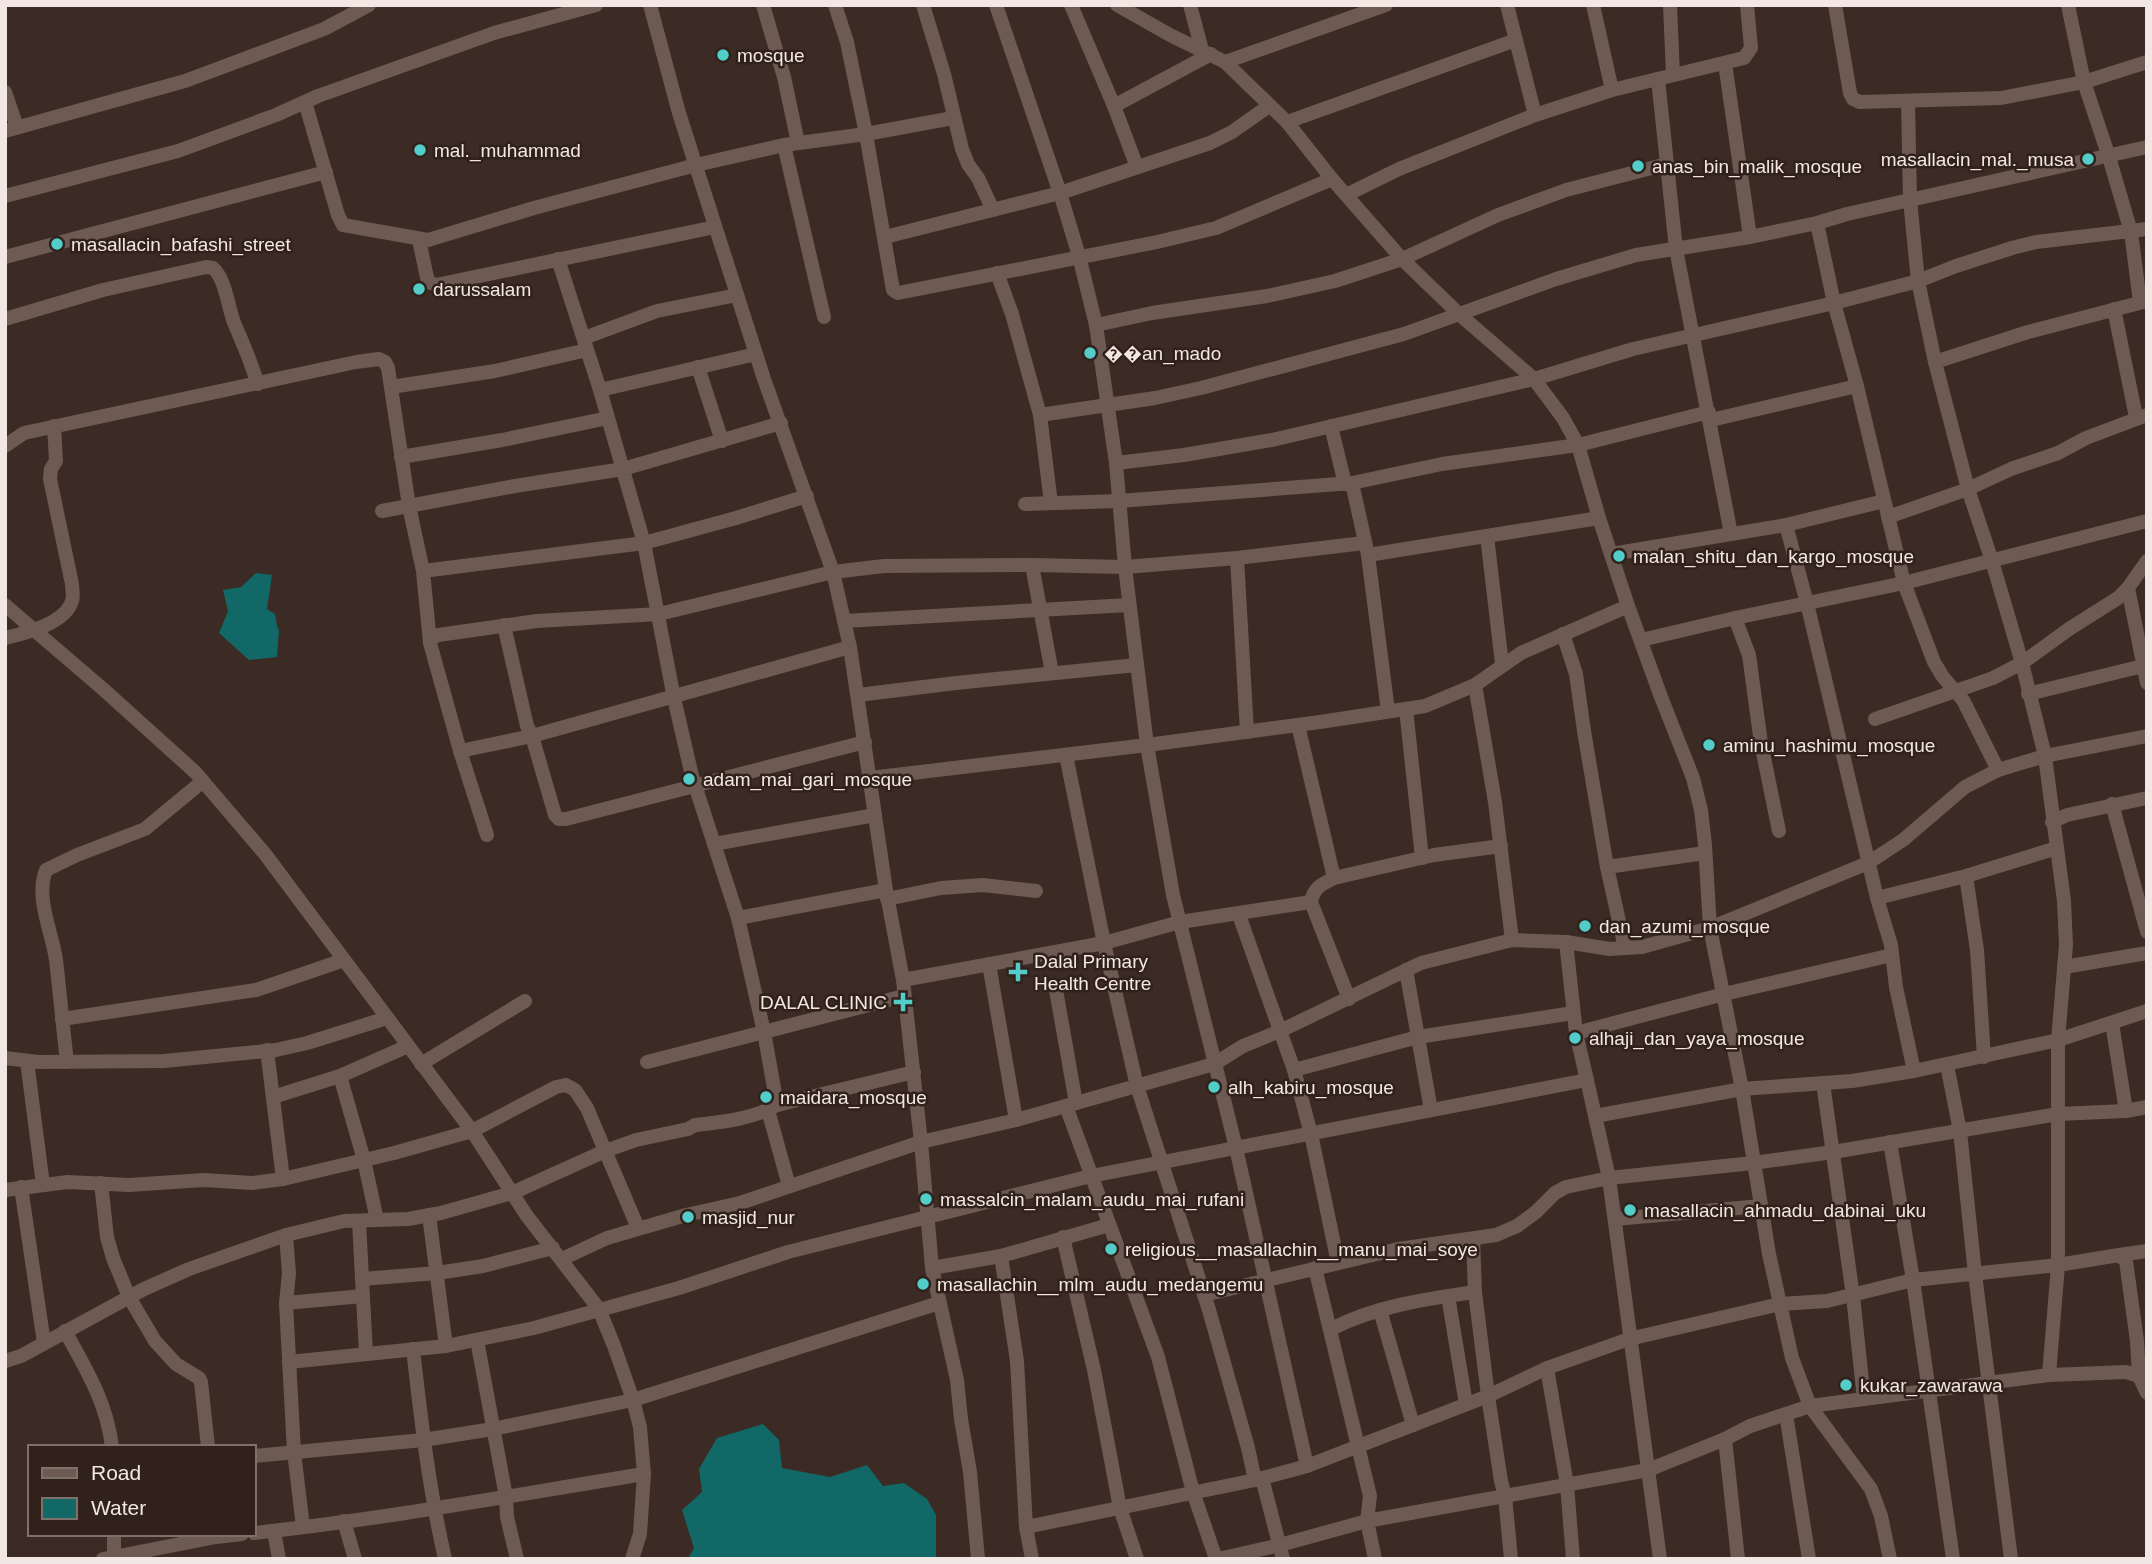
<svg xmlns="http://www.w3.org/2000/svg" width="2152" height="1564" viewBox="0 0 2152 1564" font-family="Arial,sans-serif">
  <rect width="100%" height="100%" fill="#3b2b24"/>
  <g fill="#116866">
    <path d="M256,573L272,575L267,609L275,614L277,626L279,630L277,657L249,660L219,633L228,611L223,590L241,587Z"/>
    <path d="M763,1424L779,1440L782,1468L830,1477L867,1465L883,1486L904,1483L927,1499L936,1515V1559H688L694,1548L682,1510L702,1492L699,1469L717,1438Z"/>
  </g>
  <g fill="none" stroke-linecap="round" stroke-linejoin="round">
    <g stroke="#6d5a53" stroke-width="14">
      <path d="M650,5L679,113L764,379L833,572L850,647L886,890L903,980L921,1142L932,1268L957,1380L961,1419L970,1472L978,1559"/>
      <path d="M763,5L784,77L798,143"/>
      <path d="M835,5L847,42L866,134L893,290L898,293L1157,242L1216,228L1332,179"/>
      <path d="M923,5L944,74L962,149L968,164L978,178L993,210"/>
      <path d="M996,5L1060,193L1079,256L1096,325L1116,463L1125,567L1147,745L1173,895L1236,1148L1307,1466"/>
      <path d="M1071,5L1114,106L1137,167"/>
      <path d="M1117,5L1170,35L1225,62L1287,122L1332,179L1402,259L1459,314L1534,379L1563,418L1578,445L1599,518L1628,606L1661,697L1693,778L1701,810L1705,845L1710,928L1742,1089L1769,1254L1792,1358L1810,1406L1871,1489L1881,1516L1890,1559"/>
      <path d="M1190,5L1202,50"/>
      <path d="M1507,5L1535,115"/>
      <path d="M1593,5L1612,90"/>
      <path d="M1670,5L1673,75"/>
      <path d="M1835,5L1850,93L1853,99L1860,102L2001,98L2084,82L2147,62"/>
      <path d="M2068,5L2084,82L2109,157L2131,232L2140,302"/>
      <path d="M1225,62L1386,5"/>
      <path d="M1725,63L1750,237"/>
      <path d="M1658,79L1676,249L1731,534"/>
      <path d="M5,92L17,127"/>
      <path d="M1908,101L1910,200L1918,281L1935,362L1968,489L1992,561L2022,663L2045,756L2064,901L2066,945L2058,1040V1265L2049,1375"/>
      <path d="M305,102L338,215L343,225L428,240L534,208L696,165L784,145L866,134L953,118"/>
      <path d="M1114,106L1211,54"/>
      <path d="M1287,122L1516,40"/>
      <path d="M5,131L185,81L324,29L369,5"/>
      <path d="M784,145L824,317"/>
      <path d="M1346,195L1399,169L1535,115L1612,90L1744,58L1751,48L1747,5"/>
      <path d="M5,196L178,151L276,115L318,96L494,33L596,5"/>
      <path d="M1817,223L1834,303L1857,386L1904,583L1934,662L1943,677L1963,700L1998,770"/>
      <path d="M885,237L1060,193L1210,143L1232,132L1269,106"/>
      <path d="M419,240L428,282L436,285L715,227"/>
      <path d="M5,257L326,172"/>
      <path d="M558,259L600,390L644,543L674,698L692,776L738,918L764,1032L777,1105"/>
      <path d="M997,273L1012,314L1040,415L1051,503"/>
      <path d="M2114,309L2136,417"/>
      <path d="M5,319L103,290L206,267L213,268C226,279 228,309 235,325C244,345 251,363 258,384"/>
      <path d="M1096,325L1152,313L1267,296L1335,281L1402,259L1498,215L1566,190L1667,164"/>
      <path d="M584,338L657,311L737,295"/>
      <path d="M1935,362L2028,332L2147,301"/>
      <path d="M698,367L722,441"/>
      <path d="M391,387L495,371L587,350"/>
      <path d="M600,390L756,354"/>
      <path d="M1040,415L1155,398L1201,388L1404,334L1556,279L1636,255L1750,237L1817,223L1847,214L2147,147"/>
      <path d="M1711,420L1857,386"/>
      <path d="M1331,426L1345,484"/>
      <path d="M5,446L24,433L356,362L379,359L385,362L388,368L409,506L423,571L430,643L460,751L487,835"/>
      <path d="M401,457L502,440L608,418"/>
      <path d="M1116,463L1184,455L1272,440L1534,379L1633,349L1834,303L1918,281L1956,266L2012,248L2036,242L2147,229"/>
      <path d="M1352,483L1368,555L1388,711"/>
      <path d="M1025,504L1119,501L1352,483L1442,464L1578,445L1709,412"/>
      <path d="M382,511L515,486L623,469L781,423"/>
      <path d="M1888,517L1968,489L2011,469L2058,453L2086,438L2147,415"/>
      <path d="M1786,525L1807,603L1877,898L1891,945L1896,987L1914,1071"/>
      <path d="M1487,536L1502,664"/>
      <path d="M1611,554L1786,525L1884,501"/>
      <path d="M1368,555L1599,518"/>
      <path d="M1237,558L1247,732"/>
      <path d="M1032,565L1052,673"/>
      <path d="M423,571L644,543L736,518L807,496"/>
      <path d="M2128,588L2147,683"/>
      <path d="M5,605L103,689L195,772L265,854L472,1131L527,1216L599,1309L614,1346L633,1400L640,1427L644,1474L640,1534L632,1559"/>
      <path d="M1735,618L1749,655L1761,743L1779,831"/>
      <path d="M844,621L1129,605"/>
      <path d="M504,625L527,726L532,736L555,815L559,819H566L865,742"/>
      <path d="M1563,634L1576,674L1584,731L1607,867L1625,948"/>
      <path d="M5,638C25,633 65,624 72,601C74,596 72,589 72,584L50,479L51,469L56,461L54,426"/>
      <path d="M431,639L438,635L537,621L659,614L833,572L884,566L1032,565L1125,567L1237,558L1364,543"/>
      <path d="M1641,640L1735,618L1904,583L2147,521"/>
      <path d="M1475,685L1495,802L1512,940"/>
      <path d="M2028,694L2147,665"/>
      <path d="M858,695L956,683L1137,665"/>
      <path d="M1406,709L1422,858"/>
      <path d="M1875,719L1993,678L2022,663L2069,629L2118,598L2128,588L2147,561"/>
      <path d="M1298,725L1334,878"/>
      <path d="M460,751L532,736L850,647"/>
      <path d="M1066,755L1104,943L1137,1086L1209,1310L1248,1448L1255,1480"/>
      <path d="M870,778L1147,745L1320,722L1425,706L1475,685L1521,653L1628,606"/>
      <path d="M2112,804L2147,932"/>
      <path d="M2052,822L2067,815L2147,798"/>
      <path d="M714,844L875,815"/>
      <path d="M1607,867L1705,853"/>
      <path d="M1966,876L1977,950L1984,1057"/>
      <path d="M1877,898L1966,876L2057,848"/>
      <path d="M887,899L941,888L983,885L1036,891"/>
      <path d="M1239,915L1294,1070L1418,1037L1573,1013"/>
      <path d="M738,918L886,890"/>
      <path d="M989,964L1016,1120"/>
      <path d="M2064,967L2147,953"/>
      <path d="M1406,970L1431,1110"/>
      <path d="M903,980L1104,943L1180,922L1311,902"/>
      <path d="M1056,990L1076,1103"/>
      <path d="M1349,999L1311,902C1314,887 1321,885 1334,878L1434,855L1501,846"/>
      <path d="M62,1019L256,990L344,960"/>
      <path d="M2112,1023L2126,1111"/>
      <path d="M1576,1033L1724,994L1892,955"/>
      <path d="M267,1050L283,1179"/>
      <path d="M5,1058L38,1062L164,1061L276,1050L307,1043L387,1018"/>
      <path d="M27,1061L43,1185"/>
      <path d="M67,1062C63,1028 60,994 56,960C52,931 35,898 46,870L77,855L145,829L203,781"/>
      <path d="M647,1062L904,996"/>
      <path d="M421,1064L525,1001"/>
      <path d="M1947,1065L1960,1131L1975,1274L2011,1559"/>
      <path d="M1294,1070L1311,1134L1338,1263"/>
      <path d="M340,1076L364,1160L377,1220"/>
      <path d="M1587,1080L1609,1178L1660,1559"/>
      <path d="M1823,1083L1853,1296L1864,1399"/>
      <path d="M273,1097L340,1076L408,1046"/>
      <path d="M1066,1106L1158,1357L1193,1492L1216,1559"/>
      <path d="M768,1110L789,1186"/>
      <path d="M1595,1116L1742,1089L1852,1081L1914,1071L2058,1040L2147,1011"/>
      <path d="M1890,1142L1913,1280L1953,1559"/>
      <path d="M101,1183L107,1237L113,1258L129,1297L155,1341L176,1364L199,1378L201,1382L208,1447"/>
      <path d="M21,1187L44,1343"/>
      <path d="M5,1190L68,1182L129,1185L204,1180L252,1183L283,1179L394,1153L472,1131L556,1087L566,1085L575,1090L587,1108L638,1228"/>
      <path d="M429,1215L446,1346"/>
      <path d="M1615,1219L1761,1206"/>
      <path d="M359,1221L366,1354"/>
      <path d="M286,1235L289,1273L286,1303L294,1452L303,1527"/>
      <path d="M1063,1237L1094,1370L1120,1508L1137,1559"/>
      <path d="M1473,1239L1475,1292L1488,1396L1501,1481L1505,1496L1511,1559"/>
      <path d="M2119,1255L2147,1251"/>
      <path d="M1001,1256L1017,1361L1026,1527L1032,1559"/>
      <path d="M562,1259L607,1238L686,1215L740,1203L921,1142L1016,1120L1214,1064L1243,1046L1280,1031L1421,963L1512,940L1566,942"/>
      <path d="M932,1268L1001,1256L1109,1225"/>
      <path d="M1315,1268L1370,1496L1367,1521L1375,1559"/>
      <path d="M362,1279L437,1273L483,1266L553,1248"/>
      <path d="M1204,1295L1398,1249L1496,1235L1517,1226L1536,1212L1555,1193L1566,1187L1609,1178L1753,1163L1833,1152L2058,1114L2126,1111L2147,1107"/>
      <path d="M1448,1296L1466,1404"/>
      <path d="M286,1303L363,1296"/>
      <path d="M1380,1310L1413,1425"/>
      <path d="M1331,1329C1376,1306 1426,1299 1475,1292"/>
      <path d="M65,1331C86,1369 107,1403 112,1447"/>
      <path d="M477,1340L506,1497L507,1517L517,1559"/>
      <path d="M413,1349C421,1420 429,1489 445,1559"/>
      <path d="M5,1361L21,1356L144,1289L189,1269L286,1235L344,1221L408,1219L441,1213L512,1193L605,1151L636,1140L688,1129L695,1125C722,1122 753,1119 777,1105L914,1072"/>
      <path d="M289,1362L446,1346L534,1328L679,1288L788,1252L1091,1176L1587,1080L1576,1033L1566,942L1610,949L1642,947L1710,928L1868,863L1903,840L1965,787L1998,770L2045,756L2147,736"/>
      <path d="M1547,1368L1567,1485L1573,1559"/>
      <path d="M1786,1414L1809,1559"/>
      <path d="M1725,1439L1738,1559"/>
      <path d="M254,1456L423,1440L493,1429L633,1400L939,1303"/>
      <path d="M1262,1478L1283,1559"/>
      <path d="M344,1521L355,1559"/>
      <path d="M1026,1527L1255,1480L1307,1466L1488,1396L1547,1368L1629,1339L1780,1304L1827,1301L1913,1280L2058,1265L2119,1255L2126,1261L2137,1341L2139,1376"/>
      <path d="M274,1531L279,1559"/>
      <path d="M254,1533C385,1519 514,1495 644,1474"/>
      <path d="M103,1559L216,1537L242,1534"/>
      <path d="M114,1559V1534"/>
      <path d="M1218,1559L1280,1545L1367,1521L1648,1470L1725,1439L1750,1426L1810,1406L2049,1375L2126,1372L2139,1376L2147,1393"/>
    </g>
  </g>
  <g fill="#53cdca" stroke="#31211b" stroke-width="2.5">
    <circle cx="723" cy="55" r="7"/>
    <circle cx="420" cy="150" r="7"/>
    <circle cx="2088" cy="159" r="7"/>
    <circle cx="1638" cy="166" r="7"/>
    <circle cx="57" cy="244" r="7"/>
    <circle cx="419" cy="289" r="7"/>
    <circle cx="1090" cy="353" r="7"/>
    <circle cx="1619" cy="556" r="7"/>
    <circle cx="1709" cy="745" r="7"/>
    <circle cx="689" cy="779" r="7"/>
    <circle cx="1585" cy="926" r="7"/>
    <path d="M1014.5 961.5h7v7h7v7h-7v7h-7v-7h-7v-7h7z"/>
    <path d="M899.5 991.5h7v7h7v7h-7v7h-7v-7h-7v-7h7z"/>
    <circle cx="1575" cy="1038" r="7"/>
    <circle cx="1214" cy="1087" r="7"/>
    <circle cx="766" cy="1097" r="7"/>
    <circle cx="926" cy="1199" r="7"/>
    <circle cx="1630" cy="1210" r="7"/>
    <circle cx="688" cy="1217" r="7"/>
    <circle cx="1111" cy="1249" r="7"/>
    <circle cx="923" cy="1284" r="7"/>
    <circle cx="1846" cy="1385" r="7"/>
  </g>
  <g text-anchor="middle" stroke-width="5" stroke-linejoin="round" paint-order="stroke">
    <g font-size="19" fill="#f2e7e2" stroke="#31211b" text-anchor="start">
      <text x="737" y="62">mosque</text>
      <text x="434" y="157">mal._muhammad</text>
      <text x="2074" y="166" text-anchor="end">masallacin_mal._musa</text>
      <text x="1652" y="173">anas_bin_malik_mosque</text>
      <text x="71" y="251">masallacin_bafashi_street</text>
      <text x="433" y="296">darussalam</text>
      <text x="1104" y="360">��an_mado</text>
      <text x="1633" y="563">malan_shitu_dan_kargo_mosque</text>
      <text x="1723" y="752">aminu_hashimu_mosque</text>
      <text x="703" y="786">adam_mai_gari_mosque</text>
      <text x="1599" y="933">dan_azumi_mosque</text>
      <text x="1034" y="968">Dalal Primary<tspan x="1034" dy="22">Health Centre</tspan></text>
      <text x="887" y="1009" text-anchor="end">DALAL CLINIC</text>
      <text x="1589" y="1045">alhaji_dan_yaya_mosque</text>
      <text x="1228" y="1094">alh_kabiru_mosque</text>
      <text x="780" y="1104">maidara_mosque</text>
      <text x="940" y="1206">massalcin_malam_audu_mai_rufani</text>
      <text x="1644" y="1217">masallacin_ahmadu_dabinai_uku</text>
      <text x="702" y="1224">masjid_nur</text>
      <text x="1125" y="1256">religious__masallachin__manu_mai_soye</text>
      <text x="937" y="1291">masallachin__mlm_audu_medangemu</text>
      <text x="1860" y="1392">kukar_zawarawa</text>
    </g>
  </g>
  <rect width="2152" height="1564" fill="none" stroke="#f2e7e2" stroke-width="14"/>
  <rect x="28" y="1445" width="228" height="91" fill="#31211b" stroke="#7e706b" stroke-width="2"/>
  <rect x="42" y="1468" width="35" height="10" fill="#6d5a53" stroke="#7e706b" stroke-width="2"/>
  <text x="91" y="1480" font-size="21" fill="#f2e7e2">Road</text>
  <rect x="42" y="1498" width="35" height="21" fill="#116866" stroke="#7e706b" stroke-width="2"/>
  <text x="91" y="1515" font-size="21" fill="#f2e7e2">Water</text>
</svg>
